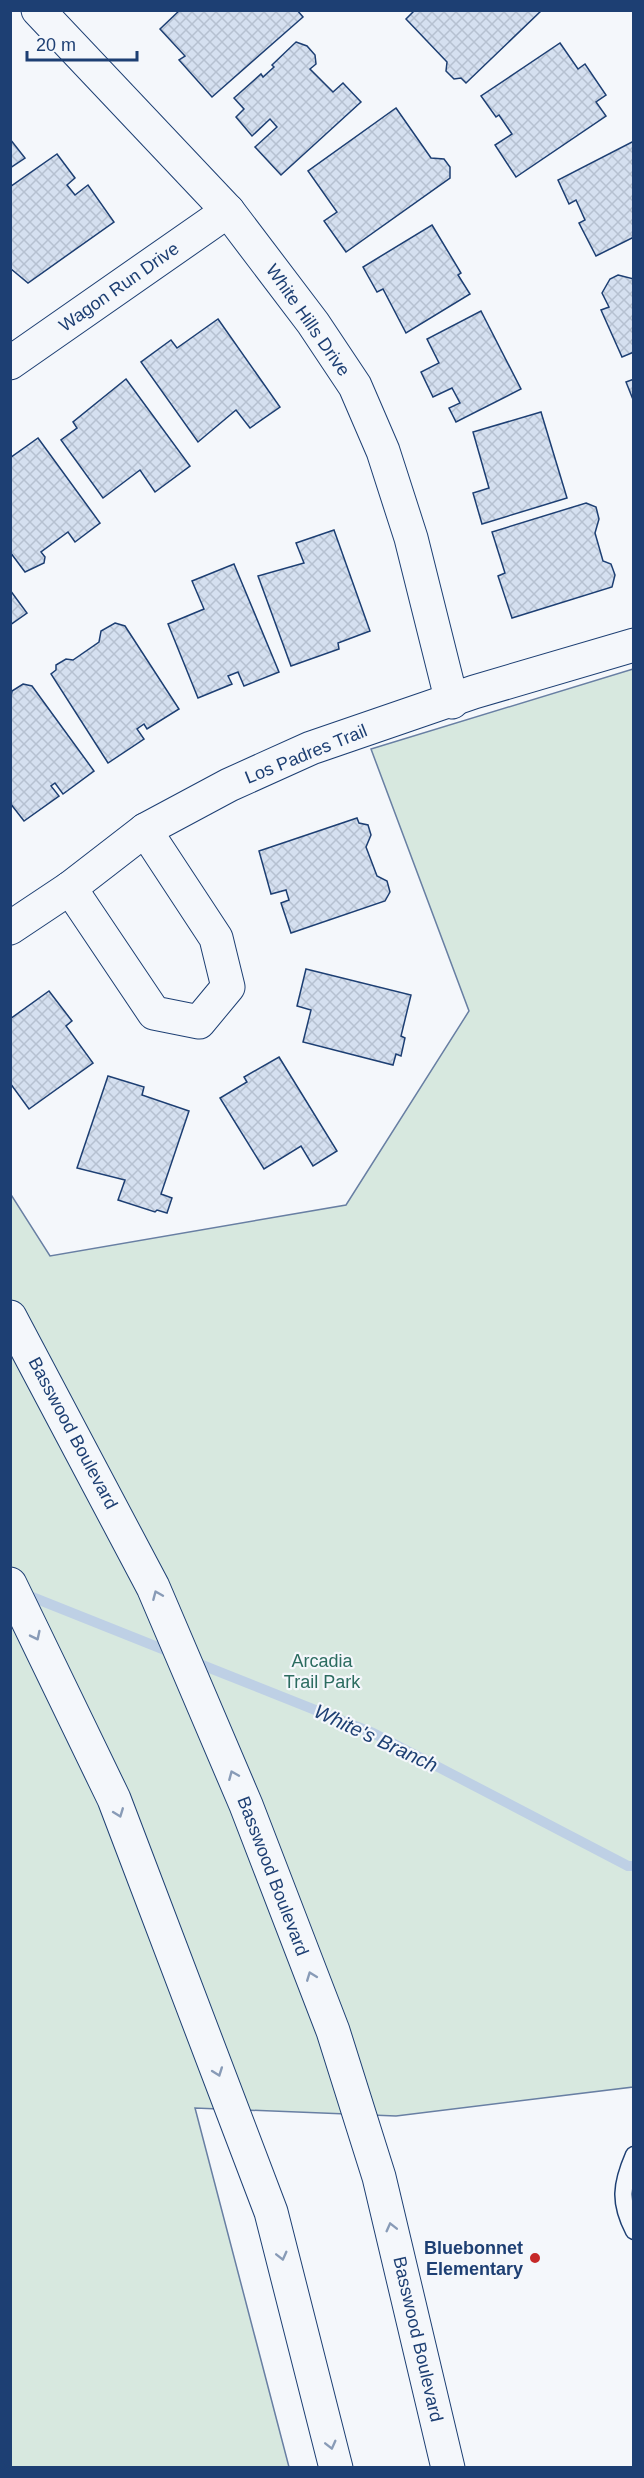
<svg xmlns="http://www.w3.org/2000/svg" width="644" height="2478" viewBox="0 0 644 2478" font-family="Arial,sans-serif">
  <defs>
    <pattern id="building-cross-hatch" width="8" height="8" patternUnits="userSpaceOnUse" patternTransform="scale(1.5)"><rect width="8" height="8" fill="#d5e0f0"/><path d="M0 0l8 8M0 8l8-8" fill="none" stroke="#b6c1d1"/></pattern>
  </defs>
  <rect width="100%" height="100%" fill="#f4f7fb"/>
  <path fill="#d7e8df" stroke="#687fa3" stroke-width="1.5" d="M633,669V2087L396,2116L195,2108L289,2467H11L10,1193L50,1256L346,1205L469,1011L371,749Z"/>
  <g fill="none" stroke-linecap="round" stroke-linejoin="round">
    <g stroke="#bed0e5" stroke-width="10">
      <path d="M22,1593L175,1654"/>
      <path d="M192,1661L373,1733L628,1866H634"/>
    </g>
  </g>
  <g fill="url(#building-cross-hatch)" stroke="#1d3f73" stroke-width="1.5">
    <path d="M180,10H297L303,17L212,97L179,60L185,56L160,29Z"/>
    <path d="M415,10H542L466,83L461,78L454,79L446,71L447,62L406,19Z"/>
    <path d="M296,42L307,46L315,55L316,64L310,69L333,92L343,83L361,102L281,175L255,147L277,127L270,119L252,136L236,117L244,109L234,98L261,74L263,77L274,67L272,65Z"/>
    <path d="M560,43L578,69L585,64L606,95L596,102L606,116L516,177L495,145L512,134L499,115L496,117L481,96Z"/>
    <path d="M396,108L431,158L444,159L450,167V178L346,252L324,221L337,212L308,171Z"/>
    <path d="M10,139L25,158L10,168Z"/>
    <path d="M634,141V237L596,256L579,223L585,220L576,200L569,204L558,180Z"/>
    <path d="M57,154L75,178L67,185L75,195L88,185L114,222L28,283L11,269L10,187Z"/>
    <path d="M432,225L461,273L458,275L470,294L406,333L383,289L377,292L363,267Z"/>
    <path d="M618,275L634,279V352L622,357L601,310L609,307L602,293L610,279Z"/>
    <path d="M481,311L521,389L456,422L449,408L460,403L452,388L433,397L421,372L439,363L427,339Z"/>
    <path d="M218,319L280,407L250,428L236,410L198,442L141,362L171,340L177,348Z"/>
    <path d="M126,379L190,466L155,492L140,470L103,498L61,440L77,428L73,422Z"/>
    <path d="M634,379V402L626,382Z"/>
    <path d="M541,412L567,498L482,524L473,493L489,488L473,432Z"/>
    <path d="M38,438L100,523L75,542L68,532L41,552L45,557L44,563L25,572L10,552V458Z"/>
    <path d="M586,503L596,507L599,519L595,533L603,561L611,564L615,575L612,587L512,618L498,576L505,573L492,532Z"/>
    <path d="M334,530L370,631L338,643L339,649L291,666L258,576L304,563L296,543Z"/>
    <path d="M234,564L279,672L244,686L238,672L228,676L232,684L198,698L168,624L204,609L192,581Z"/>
    <path d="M10,590L27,613L10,625Z"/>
    <path d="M115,623L125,626L179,709L147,729L144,724L137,729L144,739L108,763L51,674L56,670V665L66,659L73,660L99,642L101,631Z"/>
    <path d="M23,684L32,686L94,771L63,794L55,783L51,786L59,796L24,821L10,803V702L12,691Z"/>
    <path d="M357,818L359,823L368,825L371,835L366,847L377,876L387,881L390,892L385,901L291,933L281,903L289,900L286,890L271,894L259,851Z"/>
    <path d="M306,969L411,995L401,1036L405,1038L401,1056L396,1054L393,1065L303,1042L311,1010L297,1006Z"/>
    <path d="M49,991L72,1021L66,1026L93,1063L29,1109L10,1083V1019Z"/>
    <path d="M279,1057L337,1151L313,1166L301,1146L264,1169L220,1098L247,1082L244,1077Z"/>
    <path d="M108,1076L144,1087L142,1095L189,1111L161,1194L172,1198L167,1213L157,1210L155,1212L118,1200L125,1180L77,1168Z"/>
  </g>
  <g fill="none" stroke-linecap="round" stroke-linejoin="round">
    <defs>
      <path id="lane" d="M634,2155C621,2185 619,2202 634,2231"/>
      <g id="street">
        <path d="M38,10L228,211L313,323L355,386L383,451L411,538L452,702"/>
        <path d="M10,363L228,211"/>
        <path d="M70,888L154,1013L199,1022L228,987L216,938L145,830"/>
        <path d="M10,928L70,888L145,830L229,785L311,748L474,692L634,645"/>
      </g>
      <g id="secondary">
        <path d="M10,1317L153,1587L246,1805L333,2031L379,2177L448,2468"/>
        <path d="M10,1584L114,1799L271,2212L336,2468"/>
      </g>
    </defs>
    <use href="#lane" stroke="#1d3f73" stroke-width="19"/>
    <use href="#street" stroke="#1d3f73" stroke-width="35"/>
    <use href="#secondary" stroke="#1d3f73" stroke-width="35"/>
    <use href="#lane" stroke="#f4f7fb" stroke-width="16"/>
    <use href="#street" stroke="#f4f7fb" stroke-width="33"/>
    <use href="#secondary" stroke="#f4f7fb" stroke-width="33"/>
  </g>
  <defs><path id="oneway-chevron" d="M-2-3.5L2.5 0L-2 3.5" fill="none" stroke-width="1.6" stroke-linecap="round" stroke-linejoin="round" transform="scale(1.5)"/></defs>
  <g stroke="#889bb7">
    <use href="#oneway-chevron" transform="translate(157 1595) rotate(-113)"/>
    <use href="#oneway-chevron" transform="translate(36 1636) rotate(64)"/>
    <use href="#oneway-chevron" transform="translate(233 1775) rotate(-113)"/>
    <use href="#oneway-chevron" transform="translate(119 1813) rotate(69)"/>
    <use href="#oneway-chevron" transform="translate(311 1976) rotate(-111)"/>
    <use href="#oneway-chevron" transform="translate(218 2072) rotate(70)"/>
    <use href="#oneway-chevron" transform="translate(391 2227) rotate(-104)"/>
    <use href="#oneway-chevron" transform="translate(282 2256) rotate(76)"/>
    <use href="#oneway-chevron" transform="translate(331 2445) rotate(76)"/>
  </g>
  <circle fill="#c62828" stroke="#f4f7fb" stroke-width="2" cx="535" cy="2258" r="6"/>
  <g text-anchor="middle" stroke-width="4.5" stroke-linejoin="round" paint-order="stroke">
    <g font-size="18" fill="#1d3f73" stroke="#f4f7fb">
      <text transform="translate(119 287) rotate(-35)" y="6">Wagon Run Drive</text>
      <text transform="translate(308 320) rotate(55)" y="6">White Hills Drive</text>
      <text transform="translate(306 754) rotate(-22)" y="6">Los Padres Trail</text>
      <text transform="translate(73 1433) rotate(62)" y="6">Basswood Boulevard</text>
      <text transform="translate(273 1876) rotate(69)" y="6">Basswood Boulevard</text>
      <text transform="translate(418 2339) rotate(77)" y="6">Basswood Boulevard</text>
    </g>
    <g font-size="18" fill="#2c6c60" stroke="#f4f7fb">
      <text x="322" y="1667">Arcadia<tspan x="322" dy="21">Trail Park</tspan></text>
    </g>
    <g font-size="18" font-weight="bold" fill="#1d3f73" stroke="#f4f7fb" text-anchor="end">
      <text x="523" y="2254">Bluebonnet<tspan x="523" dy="21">Elementary</tspan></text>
    </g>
    <g font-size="20" font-style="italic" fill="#1d3f73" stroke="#f4f7fb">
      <text transform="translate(376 1738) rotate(25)" y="7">White's Branch</text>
    </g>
  </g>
  <rect width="644" height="2478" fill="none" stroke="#1d3f73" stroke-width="24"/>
  <path d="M27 51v9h110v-9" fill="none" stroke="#1d3f73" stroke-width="3"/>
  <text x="36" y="51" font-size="18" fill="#1d3f73" stroke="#f4f7fb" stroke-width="4.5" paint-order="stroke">20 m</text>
</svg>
